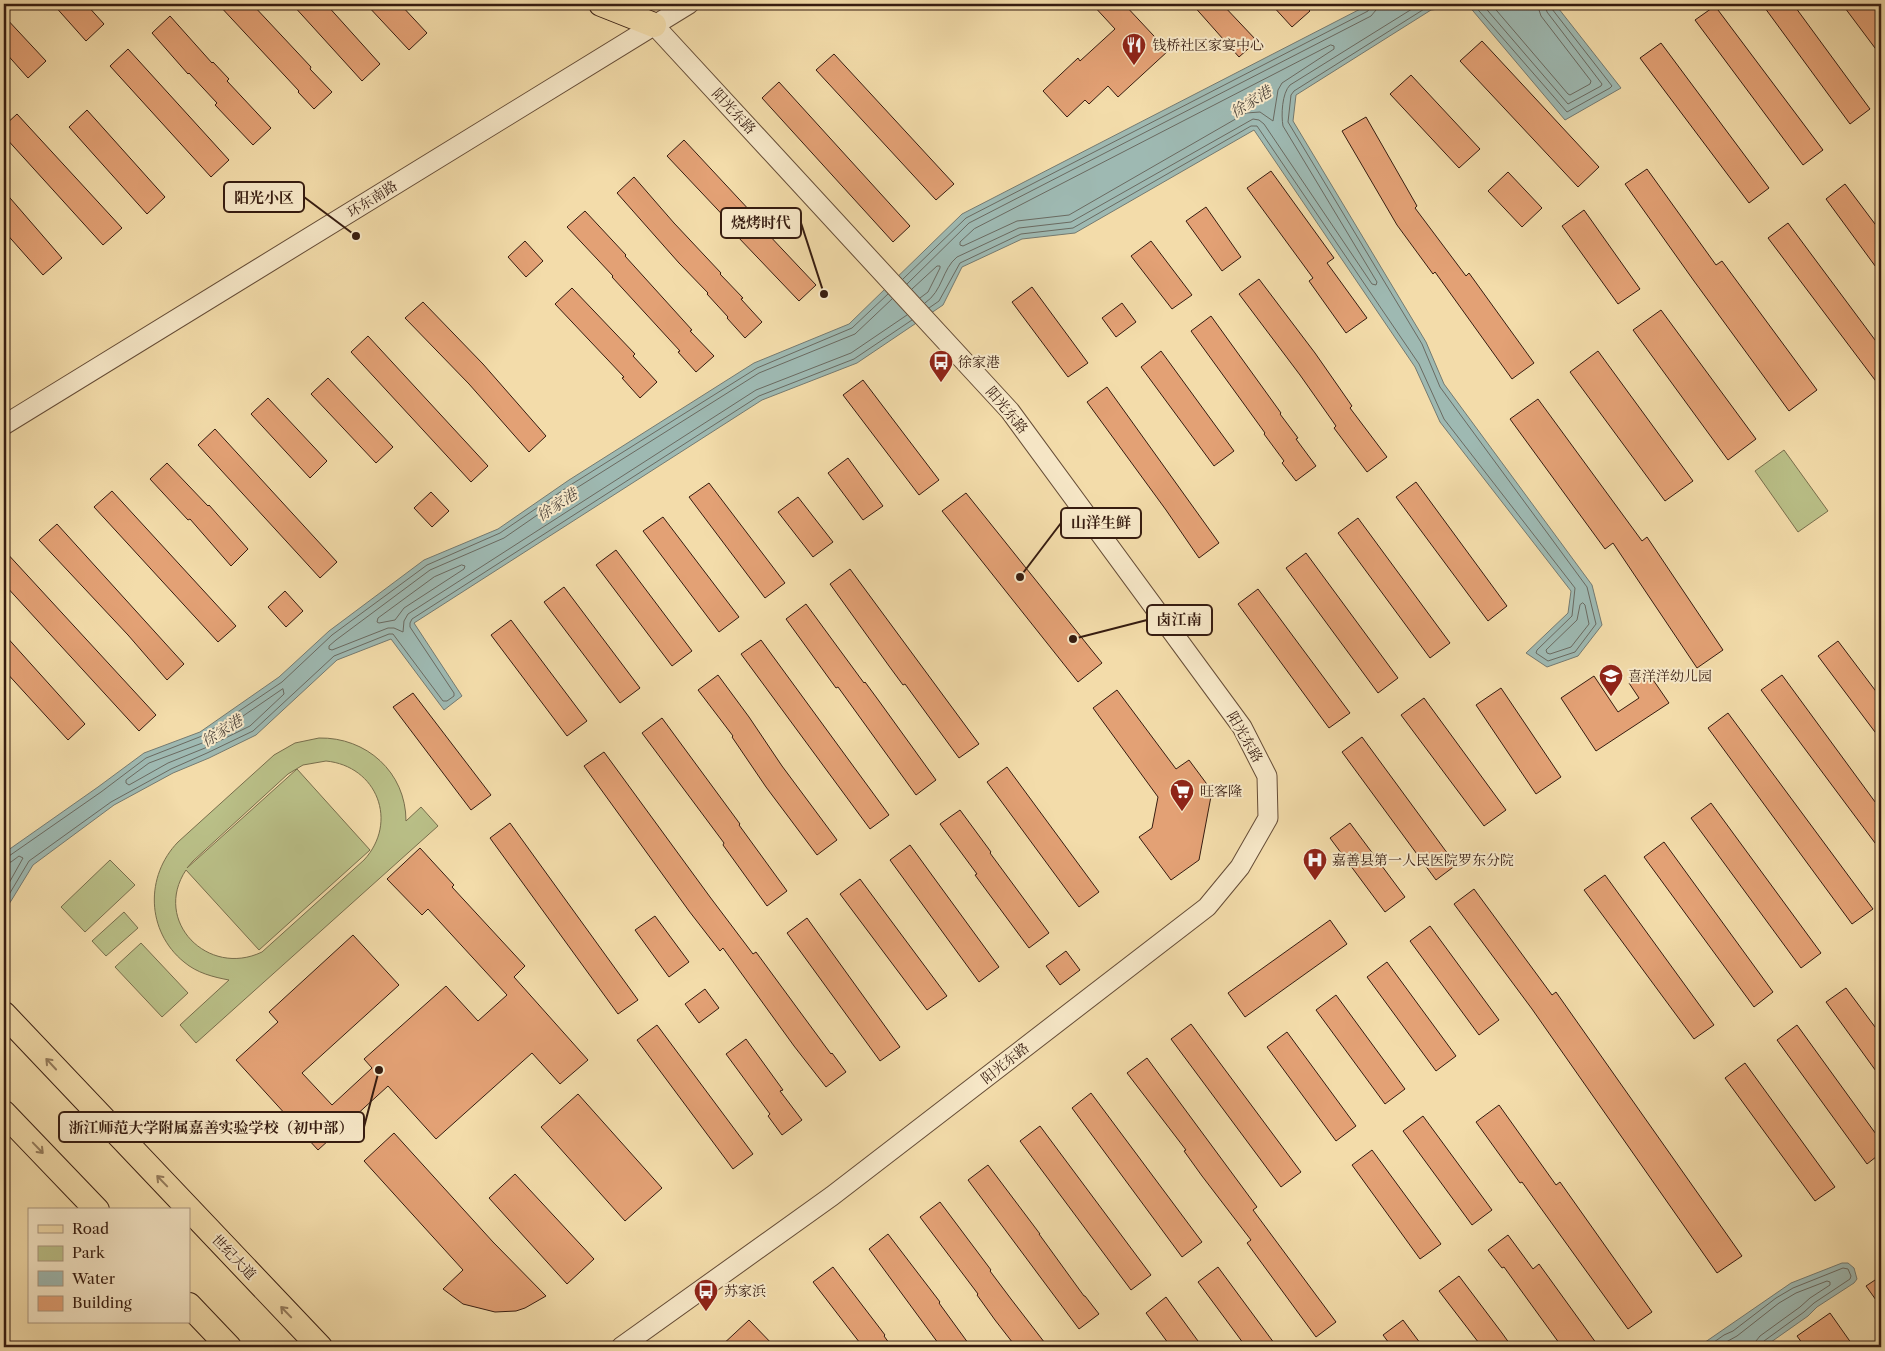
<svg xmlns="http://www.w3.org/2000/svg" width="1885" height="1351" viewBox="0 0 1885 1351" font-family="'Libre Caslon Text','Noto Serif SC',serif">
  <rect width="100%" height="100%" fill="#f3dcaa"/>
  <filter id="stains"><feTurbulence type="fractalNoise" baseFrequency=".004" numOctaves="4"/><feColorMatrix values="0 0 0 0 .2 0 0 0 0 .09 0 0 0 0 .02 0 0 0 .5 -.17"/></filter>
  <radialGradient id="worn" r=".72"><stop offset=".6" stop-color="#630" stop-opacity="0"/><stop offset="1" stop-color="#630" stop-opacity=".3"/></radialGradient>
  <g fill="#bac088" stroke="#786e4c" fill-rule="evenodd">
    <path d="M1784,450L1828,511L1798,532L1755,471Z"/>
    <path d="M319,738C366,737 406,772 406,821L421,807L438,826L196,1043L180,1025L229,980C213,977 197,973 184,962C146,931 145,876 178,842L274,755L295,743ZM326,761C377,766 399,822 364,860L262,952C208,978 152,921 186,870L259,950L370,850L297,769L187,868L193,861L288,774L303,765Z"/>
    <path d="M110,860L135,885L85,932L61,907Z"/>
    <path d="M124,912L138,928L106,956L92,941Z"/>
    <path d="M141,943L188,993L162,1017L115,967Z"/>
  </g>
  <g fill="#9eb9b2" stroke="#747a71">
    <path d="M1370,4H1555L1621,88L1565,120L1468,5L1431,10L1296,95L1293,121L1426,342L1444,384L1592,585L1602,625L1578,656L1547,667L1526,653L1568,613L1571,591L1440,422L1415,367L1254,130L1075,233L1022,239L962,267L943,305L857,363L762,400L414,623L462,696L444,710L391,639L337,660L256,735L209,758L173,773L114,805L33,865L11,901L4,911V853L98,787L144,753L200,732L279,677L329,631L424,560L498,529L569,480L754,363L849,324L962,214Z"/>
    <path d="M1842,1263H1848L1854,1268L1857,1279L1854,1283L1817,1307L1808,1316L1764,1347H1698L1791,1283Z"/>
  </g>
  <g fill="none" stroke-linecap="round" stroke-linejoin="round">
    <g stroke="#6a6a61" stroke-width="1">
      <path d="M1473,4L1567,112L1610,88L1612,86L1552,9L1551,4"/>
      <path d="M1482,4L1568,104L1601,86L1602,84L1547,12L1545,4"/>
      <path d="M1491,4L1568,94L1570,95L1590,84L1591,81L1541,16L1537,4"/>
      <path d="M1331,45L1334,46V49L1282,83L1278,90L1273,121L1260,112L1246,113L1069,215L1017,221L963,246L960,245V242L974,229Z"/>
      <path d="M903,279L966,218L1368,11L1371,4"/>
      <path d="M907,284L969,223L1371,16L1376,10L1378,4"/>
      <path d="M912,289L937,266H940V268L928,292L920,298"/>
      <path d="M892,299L855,334L759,373L575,489L504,538L430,570L336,640L329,646V649L332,650L388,628H394L403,632L404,621L408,614L756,390L851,353L907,315"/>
      <path d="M925,303C943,291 942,269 957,257L1019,228L1071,222L1253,119L1259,120L1264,124L1372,284L1376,285L1377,282L1283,126C1281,115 1282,93 1290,85L1420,4"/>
      <path d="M929,308L939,301L960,263L1021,234L1073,228L1251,126H1257L1419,364L1444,419L1575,588L1572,616L1537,650L1536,653L1548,661L1575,652L1596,624L1587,587L1440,387L1422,344L1288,122L1291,95L1294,91L1429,6L1441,4"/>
      <path d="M462,565L465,566L464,569L404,608L395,620L379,623L377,622L378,618L434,577Z"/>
      <path d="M1583,603L1585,605L1589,624L1571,647L1550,654L1547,653L1546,650L1577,620L1580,605Z"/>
      <path d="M283,689L284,694L250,726L205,748L168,763L129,785L126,783V780L149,763L205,742Z"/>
      <path d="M4,857L9,856L101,792L146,758L202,736L282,682L332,635L427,565L500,533L572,484L757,368L852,328L888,294"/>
      <path d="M4,863L11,862L19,856L23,858L4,892"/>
      <path d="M4,903L29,861L111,802L171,769L207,753L253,731L334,656L389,634H393L443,701H447L454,696V693L410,627V623L412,619L759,396L854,359L912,320"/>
      <path d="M1707,1347L1724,1335L1733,1331L1776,1298L1793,1288L1843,1268L1848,1269L1851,1276L1850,1279L1814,1303L1804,1312L1764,1341L1762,1347"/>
      <path d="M1717,1347L1737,1336L1779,1303L1796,1293L1827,1281L1830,1282V1285L1810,1298L1800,1307L1760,1336L1756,1341L1755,1347"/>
    </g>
  </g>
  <g fill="#e3a175" stroke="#361c10">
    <path d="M53,4H86L104,24L86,41Z"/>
    <path d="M218,4H252L311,67L310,69L332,92L314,109L298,92L299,91Z"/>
    <path d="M292,4H326L380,64L362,81Z"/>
    <path d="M366,4H400L427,33L409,50Z"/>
    <path d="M1092,4H1124L1168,51L1118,97L1108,86L1089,104L1085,100L1067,117L1043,91L1078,58L1080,61L1115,29Z"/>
    <path d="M1192,4H1222L1257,41L1239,57Z"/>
    <path d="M1271,4H1303L1310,11L1292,27Z"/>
    <path d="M1762,4H1793L1870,109L1850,124Z"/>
    <path d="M1842,4H1873L1881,15V56Z"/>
    <path d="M1715,6L1823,150L1803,165L1695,20Z"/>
    <path d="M4,16L46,61L28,78L4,51Z"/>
    <path d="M170,16L212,63L213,62L229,79L227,81L271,128L253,145L215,105L217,103L189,73L188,74L152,33Z"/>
    <path d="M1482,41L1599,167L1578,187L1460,61Z"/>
    <path d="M1661,43L1769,188L1749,203L1640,58Z"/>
    <path d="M128,49L229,160L211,177L110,66Z"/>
    <path d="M834,54L954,184L936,200L816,70Z"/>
    <path d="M1411,75L1480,149L1459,168L1390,94Z"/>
    <path d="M779,82L910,226L893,242L762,98Z"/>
    <path d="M87,110L165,197L147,214L69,127Z"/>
    <path d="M17,114L122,228L103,245L4,136V126Z"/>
    <path d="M1366,117L1417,206L1415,208L1466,276L1469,273L1534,363L1512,379L1435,272L1433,274L1397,225L1342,131Z"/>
    <path d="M684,140L752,213L750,215L816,285L799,301L737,236L740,234L717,209L667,156Z"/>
    <path d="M1647,169L1716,265L1722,261L1817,390L1789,411L1694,281L1625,184Z"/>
    <path d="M1271,171L1334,258L1327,263L1367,318L1346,333L1309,281L1313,278L1247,188Z"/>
    <path d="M1508,172L1542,208L1522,227L1488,191Z"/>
    <path d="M634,177L674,223L721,273L720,274L743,298L741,299L762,322L745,338L727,318L728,317L707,294L708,293L679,263L617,193Z"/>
    <path d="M1845,184L1881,232V274L1826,199Z"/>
    <path d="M4,191L62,258L43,275L4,231Z"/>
    <path d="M1206,207L1241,257L1222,271L1186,221Z"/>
    <path d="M1584,210L1640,289L1618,304L1562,226Z"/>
    <path d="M585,211L626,255L625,256L692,330L690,331L714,356L696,372L678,352L680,351L612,277L613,276L567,227Z"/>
    <path d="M1788,223L1881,348V388L1768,238Z"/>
    <path d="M525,241L543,261L526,277L508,257Z"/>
    <path d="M1151,241L1192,295L1172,309L1131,256Z"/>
    <path d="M1259,279L1315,353L1352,406L1350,408L1387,457L1367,472L1334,428L1336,426L1300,375L1239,294Z"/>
    <path d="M1032,287L1088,363L1068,377L1012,302Z"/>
    <path d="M572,288L635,354L633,356L657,382L640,398L622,378L624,377L555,304Z"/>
    <path d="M423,302L483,364L546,436L529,452L469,384L405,318Z"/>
    <path d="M1122,303L1136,322L1116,337L1102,318Z"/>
    <path d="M1661,310L1756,439L1728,460L1633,330Z"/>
    <path d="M1211,316L1281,413L1280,414L1298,438L1296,439L1316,466L1296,481L1282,463L1284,461L1264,434L1265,433L1191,331Z"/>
    <path d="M368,336L488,466L471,482L351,352Z"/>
    <path d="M1161,351L1234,451L1214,466L1141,367Z"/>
    <path d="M1598,351L1693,481L1665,501L1570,372Z"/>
    <path d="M328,378L393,447L376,463L311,394Z"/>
    <path d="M863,380L939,480L919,495L843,395Z"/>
    <path d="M1107,387L1219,543L1199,558L1166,510L1087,402Z"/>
    <path d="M268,398L327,461L310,478L251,414Z"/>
    <path d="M1538,399L1642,541L1647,537L1723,650L1697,668L1613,543L1605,549L1510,419Z"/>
    <path d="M215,429L337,562L320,578L198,445Z"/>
    <path d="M848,458L883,506L863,520L828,473Z"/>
    <path d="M167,463L208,506L209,505L248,549L231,566L190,519L188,520L150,479Z"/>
    <path d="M1416,482L1507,606L1488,621L1396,497Z"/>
    <path d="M709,483L785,583L765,598L689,497Z"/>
    <path d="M112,491L236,626L218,642L94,507Z"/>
    <path d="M431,492L449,511L432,527L414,508Z"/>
    <path d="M966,493L1102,663L1078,682L942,511Z"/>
    <path d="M798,497L833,542L813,557L778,512Z"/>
    <path d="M663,517L739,617L719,632L643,531Z"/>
    <path d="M1358,518L1450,643L1430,658L1338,533Z"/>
    <path d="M57,524L184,664L167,680L128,635L39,540Z"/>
    <path d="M4,550L156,715L139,731L4,584Z"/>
    <path d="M616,550L692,651L672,666L596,565Z"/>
    <path d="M1306,553L1398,678L1378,693L1286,568Z"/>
    <path d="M850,569L979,744L959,758L905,684L903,685L889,666L830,584Z"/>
    <path d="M564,587L640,688L620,703L544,602Z"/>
    <path d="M1258,589L1350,713L1329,728L1238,604Z"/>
    <path d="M285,591L303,611L286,627L268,607Z"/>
    <path d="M806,604L864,683L865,682L879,701L936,780L916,795L838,687L836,688L786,619Z"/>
    <path d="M511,620L587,721L567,736L491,635Z"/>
    <path d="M4,634L85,724L68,740L4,670Z"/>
    <path d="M761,640L889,815L870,829L741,654Z"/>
    <path d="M1838,641L1881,698V740L1818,656Z"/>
    <path d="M1647,671L1669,703L1596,751L1561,698L1594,676L1618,712L1639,698L1629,683Z"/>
    <path d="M718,675L749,717L782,766L837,840L817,855L766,787L732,737L733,736L698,690Z"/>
    <path d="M1782,675L1881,810V851L1761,690Z"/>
    <path d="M1501,688L1561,777L1536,794L1476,705Z"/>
    <path d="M1117,690L1176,769L1189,760L1212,791L1199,860L1171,880L1139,837L1152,828L1158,797L1093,708Z"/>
    <path d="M413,693L491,795L471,810L393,707Z"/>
    <path d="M1424,698L1506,810L1484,826L1401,715Z"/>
    <path d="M1728,713L1873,909L1852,924L1708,728Z"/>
    <path d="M662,718L740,824L739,825L787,891L767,906L723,845L724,843L642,733Z"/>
    <path d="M1362,737L1456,865L1436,880L1342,752Z"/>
    <path d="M604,752L710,897L753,954L756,952L831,1054L832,1053L846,1072L826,1087L794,1046L723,948L720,951L689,911L584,766Z"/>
    <path d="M1007,767L1099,892L1079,907L987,782Z"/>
    <path d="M1711,803L1821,953L1801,968L1691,818Z"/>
    <path d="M960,810L991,852L990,853L1049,933L1029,948L975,875L977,874L940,824Z"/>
    <path d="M510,823L638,1000L618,1014L490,838Z"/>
    <path d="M1350,823L1405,897L1385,912L1330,838Z"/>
    <path d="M1664,842L1773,992L1754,1007L1644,857Z"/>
    <path d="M910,845L999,967L979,982L890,860Z"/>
    <path d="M420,848L454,885L452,887L525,966L514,977L588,1060L560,1084L532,1053L436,1139L388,1086L318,1150L236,1060L278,1022L269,1012L353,935L399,985L302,1073L332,1105L372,1068L364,1059L446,986L478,1021L507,995L428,909L422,915L387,879Z"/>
    <path d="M1605,875L1714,1025L1694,1039L1584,890Z"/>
    <path d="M860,879L947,996L927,1010L840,894Z"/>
    <path d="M1474,889L1552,995L1556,992L1742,1256L1717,1273L1532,1009L1454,904Z"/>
    <path d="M655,916L689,962L669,977L635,930Z"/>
    <path d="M807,918L900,1047L880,1061L787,933Z"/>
    <path d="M1330,920L1347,944L1245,1017L1228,993Z"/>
    <path d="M1430,926L1499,1020L1479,1035L1410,941Z"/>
    <path d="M1066,951L1080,970L1060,985L1046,966Z"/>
    <path d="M1387,962L1456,1056L1436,1071L1367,977Z"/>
    <path d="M1846,988L1881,1035V1078L1826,1002Z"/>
    <path d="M705,989L719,1008L699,1023L685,1004Z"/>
    <path d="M1336,995L1405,1089L1385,1104L1316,1010Z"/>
    <path d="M1191,1024L1301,1172L1281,1187L1171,1039Z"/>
    <path d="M657,1025L753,1154L733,1169L637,1040Z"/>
    <path d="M1797,1025L1881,1141V1153L1867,1164L1777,1040Z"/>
    <path d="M1287,1032L1356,1126L1336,1141L1267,1047Z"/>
    <path d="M746,1039L783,1090L780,1091L802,1120L782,1135L768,1116L770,1114L726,1054Z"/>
    <path d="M1147,1058L1257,1207L1253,1210L1336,1322L1316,1337L1247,1243L1251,1240L1202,1176L1184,1151L1186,1150L1127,1073Z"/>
    <path d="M1745,1063L1835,1187L1815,1201L1725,1078Z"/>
    <path d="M1091,1093L1202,1242L1182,1257L1072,1108Z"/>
    <path d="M578,1094L662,1188L625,1221L541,1127Z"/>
    <path d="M1499,1105L1556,1185L1560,1182L1652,1312L1628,1329L1522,1182L1520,1183L1476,1122Z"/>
    <path d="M1423,1116L1492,1210L1472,1225L1403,1131Z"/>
    <path d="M1040,1126L1151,1275L1131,1290L1020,1141Z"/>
    <path d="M394,1133L493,1242L546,1296L525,1308L516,1311L495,1312L463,1304L443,1289L463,1270L364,1161Z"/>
    <path d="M1372,1150L1441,1244L1420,1259L1352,1165Z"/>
    <path d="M988,1165L1040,1234H1039L1084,1296H1085L1099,1314L1079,1329L968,1180Z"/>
    <path d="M515,1174L594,1259L567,1284L489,1198Z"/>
    <path d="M940,1202L991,1270L990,1271L1011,1299L1048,1347H1016L995,1320L977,1295L978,1294L920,1217Z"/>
    <path d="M888,1234L940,1302L939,1303L971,1347H941L869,1249Z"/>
    <path d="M1508,1235L1533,1269L1539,1264L1599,1347H1562L1504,1267L1502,1268L1488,1250Z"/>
    <path d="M833,1267L885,1335L884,1336L892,1347H863L813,1282Z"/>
    <path d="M1218,1267L1232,1286L1277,1347H1246L1235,1332L1198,1282Z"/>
    <path d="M1459,1276L1502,1333L1512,1347H1482L1439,1291Z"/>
    <path d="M1881,1276V1307L1866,1286Z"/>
    <path d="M1166,1297L1198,1341L1190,1347H1171L1146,1313Z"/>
    <path d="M1830,1313L1854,1347H1805L1797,1336Z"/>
    <path d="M749,1320L775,1347H720Z"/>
    <path d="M1403,1320L1423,1347H1392L1383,1335Z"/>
  </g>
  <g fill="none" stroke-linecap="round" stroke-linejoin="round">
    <defs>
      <g id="minor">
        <path d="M4,425L689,4"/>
        <path d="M621,1347L832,1196L1207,907L1240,867L1268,818L1267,776L1242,727L1010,411L654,25"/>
      </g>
      <g id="major">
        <path d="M601,4L654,25"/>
        <path d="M4,1014L320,1347"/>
        <path d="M4,1113L97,1210"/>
        <path d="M189,1305L229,1347"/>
      </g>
    </defs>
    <use href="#minor" stroke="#654c36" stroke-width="21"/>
    <use href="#major" stroke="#361c10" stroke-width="26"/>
    <use href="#minor" stroke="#f7e8c8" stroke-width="19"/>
    <use href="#major" stroke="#f3dcaa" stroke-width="24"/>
  </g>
  <defs><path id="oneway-shaft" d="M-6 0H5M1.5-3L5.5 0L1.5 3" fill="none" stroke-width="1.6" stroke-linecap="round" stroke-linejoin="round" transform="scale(1.25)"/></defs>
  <g stroke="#947c5d">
    <use href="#oneway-shaft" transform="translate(51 1064) rotate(-133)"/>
    <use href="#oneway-shaft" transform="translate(38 1148) rotate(46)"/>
    <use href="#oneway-shaft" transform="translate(162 1181) rotate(-134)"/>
    <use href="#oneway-shaft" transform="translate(286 1312) rotate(-134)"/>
  </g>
  <defs>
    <symbol id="restaurant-pin" viewBox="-11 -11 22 30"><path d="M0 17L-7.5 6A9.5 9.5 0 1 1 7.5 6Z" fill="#8f2418" stroke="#f7e8c8"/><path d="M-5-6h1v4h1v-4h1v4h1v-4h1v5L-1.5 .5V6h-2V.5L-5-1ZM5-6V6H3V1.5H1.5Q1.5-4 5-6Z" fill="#fff"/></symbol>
    <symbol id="bus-pin" viewBox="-11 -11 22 30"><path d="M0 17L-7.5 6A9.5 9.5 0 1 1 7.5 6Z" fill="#8f2418" stroke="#f7e8c8"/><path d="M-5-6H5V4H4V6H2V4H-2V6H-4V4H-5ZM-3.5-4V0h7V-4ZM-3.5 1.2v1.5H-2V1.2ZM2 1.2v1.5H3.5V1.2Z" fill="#fff"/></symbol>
    <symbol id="school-pin" viewBox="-11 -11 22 30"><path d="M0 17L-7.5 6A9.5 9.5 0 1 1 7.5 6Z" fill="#8f2418" stroke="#f7e8c8"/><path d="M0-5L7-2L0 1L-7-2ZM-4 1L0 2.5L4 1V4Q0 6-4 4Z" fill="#fff"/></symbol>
    <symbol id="supermarket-pin" viewBox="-11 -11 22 30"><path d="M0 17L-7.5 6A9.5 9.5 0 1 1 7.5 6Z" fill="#8f2418" stroke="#f7e8c8"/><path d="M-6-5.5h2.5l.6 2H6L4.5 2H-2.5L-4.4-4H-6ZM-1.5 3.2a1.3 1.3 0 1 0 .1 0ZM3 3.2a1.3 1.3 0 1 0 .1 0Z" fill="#fff"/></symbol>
    <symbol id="hospital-pin" viewBox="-11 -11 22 30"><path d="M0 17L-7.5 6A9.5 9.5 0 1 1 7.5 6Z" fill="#8f2418" stroke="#f7e8c8"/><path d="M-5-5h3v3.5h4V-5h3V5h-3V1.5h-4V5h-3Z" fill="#fff"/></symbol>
  </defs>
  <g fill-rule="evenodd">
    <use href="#restaurant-pin" x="1120" y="31" width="28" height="38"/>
    <use href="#bus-pin" x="927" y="348" width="28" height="38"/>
    <use href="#school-pin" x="1597" y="662" width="28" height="38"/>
    <use href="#supermarket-pin" x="1168" y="777" width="28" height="38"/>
    <use href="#hospital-pin" x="1301" y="846" width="28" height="38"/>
    <use href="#bus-pin" x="692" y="1277" width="28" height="38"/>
  </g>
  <g text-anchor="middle" stroke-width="4" stroke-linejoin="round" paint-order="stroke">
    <g font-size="14" fill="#361c10" stroke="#f7e8c8" text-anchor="start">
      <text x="1152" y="50">钱桥社区家宴中心</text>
      <text x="958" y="367">徐家港</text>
      <text x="1628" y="681">喜洋洋幼儿园</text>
      <text x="1200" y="796">旺客隆</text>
      <text x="1332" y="865">嘉善县第一人民医院罗东分院</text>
      <text x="724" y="1296">苏家浜</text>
    </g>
    <g font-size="14" fill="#361c10" stroke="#f7e8c8">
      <text transform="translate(734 111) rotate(47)" y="5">阳光东路</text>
      <text transform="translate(372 199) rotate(-32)" y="5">环东南路</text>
      <text transform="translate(1007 410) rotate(50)" y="5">阳光东路</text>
      <text transform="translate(1245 737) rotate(60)" y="5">阳光东路</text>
      <text transform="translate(1005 1063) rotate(-38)" y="5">阳光东路</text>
      <text transform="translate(234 1257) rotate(46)" y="5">世纪大道</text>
    </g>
    <g font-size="15" font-style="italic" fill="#554b41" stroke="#f7e8c8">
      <text transform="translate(1251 102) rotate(-32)" y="5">徐家港</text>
      <text transform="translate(557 505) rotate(-33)" y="5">徐家港</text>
      <text transform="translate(222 731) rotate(-32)" y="5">徐家港</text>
    </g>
  </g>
  <path fill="none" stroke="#361c10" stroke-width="2" d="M356 236L304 197M824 294L801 223M1020 577L1061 523M1073 639L1147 620M379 1070L364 1127"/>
  <g fill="#361c10" stroke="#f7e8c8" stroke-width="2">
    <circle cx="356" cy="236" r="5"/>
    <circle cx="824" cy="294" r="5"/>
    <circle cx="1020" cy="577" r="5"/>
    <circle cx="1073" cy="639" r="5"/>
    <circle cx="379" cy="1070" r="5"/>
  </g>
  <g fill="#f7e8c8" stroke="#361c10" stroke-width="2">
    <rect x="224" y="182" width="80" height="30" rx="5"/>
    <rect x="721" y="208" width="80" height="30" rx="5"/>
    <rect x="1061" y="508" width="80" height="30" rx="5"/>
    <rect x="1147" y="605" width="65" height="30" rx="5"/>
    <rect x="59" y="1112" width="305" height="30" rx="5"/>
  </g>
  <g font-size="15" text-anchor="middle" font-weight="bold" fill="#361c10">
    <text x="264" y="203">阳光小区</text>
    <text x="761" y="228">烧烤时代</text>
    <text x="1101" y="528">山洋生鲜</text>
    <text x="1179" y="625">卤江南</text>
    <text x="211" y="1133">浙江师范大学附属嘉善实验学校（初中部）</text>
  </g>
  <rect width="1885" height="1351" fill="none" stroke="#f3dcaa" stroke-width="20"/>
  <rect x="5" y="5" width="1875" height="1341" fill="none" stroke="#361c10" stroke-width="2.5"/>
  <rect x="10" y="10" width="1865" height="1331" fill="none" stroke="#361c10"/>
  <rect x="28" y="1208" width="162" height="115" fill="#f7e8c8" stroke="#aa967e"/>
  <rect x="38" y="1225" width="25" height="8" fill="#f3dcaa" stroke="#aa967e"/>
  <text x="72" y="1234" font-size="15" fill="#361c10">Road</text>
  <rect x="38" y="1246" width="25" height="15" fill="#bac088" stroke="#aa967e"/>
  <text x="72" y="1258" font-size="15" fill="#361c10">Park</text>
  <rect x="38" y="1271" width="25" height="15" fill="#9eb9b2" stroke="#aa967e"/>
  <text x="72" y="1284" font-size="15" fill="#361c10">Water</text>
  <rect x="38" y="1296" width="25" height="15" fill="#e3a175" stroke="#aa967e"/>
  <text x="72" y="1308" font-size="15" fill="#361c10">Building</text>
  <rect width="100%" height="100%" filter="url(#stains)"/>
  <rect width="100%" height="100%" fill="url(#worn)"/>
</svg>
